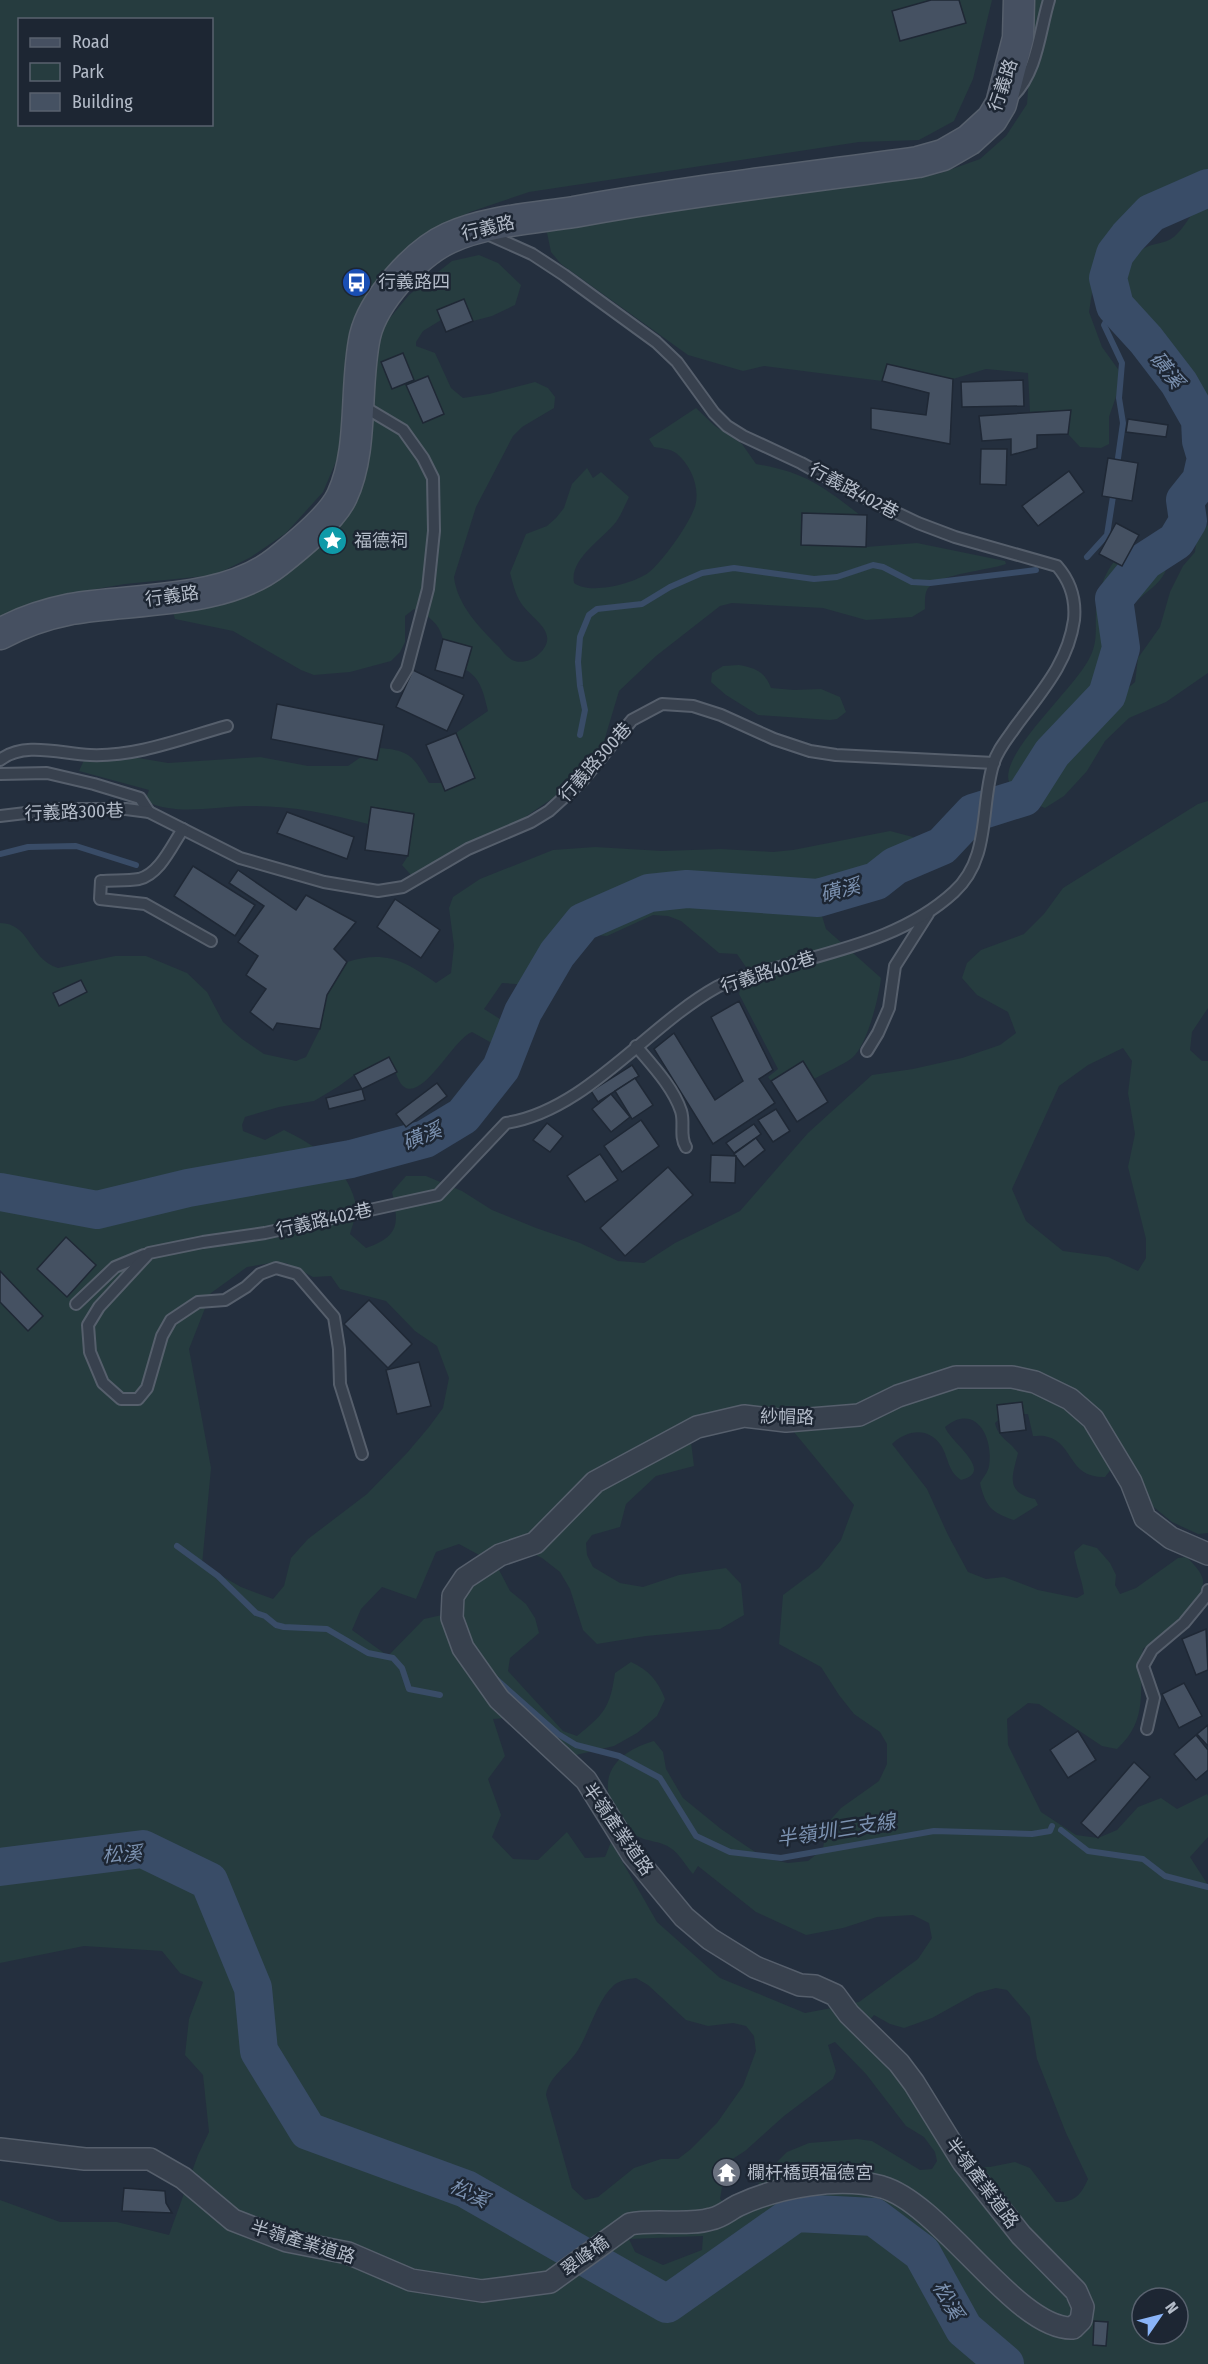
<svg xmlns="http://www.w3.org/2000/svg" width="1208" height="2364" viewBox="0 0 1208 2364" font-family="'Fira Sans Condensed','Noto Sans TC',sans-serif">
  <rect width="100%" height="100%" fill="#242f3e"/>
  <g fill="#263c3f" fill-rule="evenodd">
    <path d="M0,0H992L973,79L954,121L919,140L859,142L529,192L470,212L417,239L390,265L357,318L341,450L323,492L286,533L251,557L215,575L125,584L50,597L0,623ZM20,20H212V124H20Z"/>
    <path d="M1034,0H1208V170L1174,188L1130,216L1095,274L1089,312L1102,347L1123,376L1109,417V444L1101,448L1080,447L1068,434L1071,410L1030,412L1028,373L986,369L953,379L888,365L882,381L764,366L743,371L688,355L561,264L551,252L546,228L878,180L938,174L980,159L1006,136L1027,104Z"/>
    <path d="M1208,199V488L1205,486L1201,469L1207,431L1206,411L1160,349L1130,315L1120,298C1124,279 1131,250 1152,245C1163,242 1169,242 1177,234C1188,223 1194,206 1208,199Z"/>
    <path d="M479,255L498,263L521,285L515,305L492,316L473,321L464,299L437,310L441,320L423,331L416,342V346L435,353L451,388L463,398L489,394L535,382L548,388L555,397L554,408L522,427L513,436L476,507L454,577C457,605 480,628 499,647C502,651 507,657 512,660C521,664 531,661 538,655C562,633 533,621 521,603C515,594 513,583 510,573L526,534L547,526L556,518L564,508L572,484L587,468L593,478L601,472L629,497C625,505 621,515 616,522C604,538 569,559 574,583C590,595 632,584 648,573C662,563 694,518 696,502C699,485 690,464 676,453C671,449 660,448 654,447L649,439L696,408L715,426L742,444L756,464C805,472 822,486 860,515L802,513L801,545L866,547L917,543L1005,561L1006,564C986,571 944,573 929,587C924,592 925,603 925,609L912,617L866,620L823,608L732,603L720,606L656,656L619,691L602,748L566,789L515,824L455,850L414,876L410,874L402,865L408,856L414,813L371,807L368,824C328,813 288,805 245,806C211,807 177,816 145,801L149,790L79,771L85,758L126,756L168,763L260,757L308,766H348L361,757L377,760L379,748C410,750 414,757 429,783H442L445,790L474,778L456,733L488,711C484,695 481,678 466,670L472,647L443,639C439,623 429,616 414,609L405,616V642L400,652L391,661L350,672L314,675L301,670L233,631L175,619L172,609L336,521L371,361L385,324L409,295L452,261Z"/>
    <path d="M1208,525V673L1166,702L1129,718L1105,741L1087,771L1064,796L1045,808L1038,805L1068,742C1060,747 1050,752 1043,759C1033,769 1026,785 1009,782C999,753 1078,686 1091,655C1098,640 1095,626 1096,610C1097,595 1104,575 1113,563C1116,558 1123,557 1128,553C1140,544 1136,541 1154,537C1162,543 1168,549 1168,559C1167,589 1135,591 1126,618C1124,625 1127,633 1126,641C1123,662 1113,683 1110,704L1135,682L1138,658L1160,627L1170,592L1183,566L1195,552L1197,534Z"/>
    <path d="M739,665C756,668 765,672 771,688L794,690L821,689L840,697L846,712L837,719L830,720L758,715L726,695L711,682L712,673L723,666Z"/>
    <path d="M1208,801V1008L1192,1032L1190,1050L1202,1061H1208V1533L1198,1534L1172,1522L1150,1504L1116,1435L1084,1398L1056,1381L1026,1372L1001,1367L955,1372L901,1388L857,1407L790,1415L745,1409L695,1421L690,1434L694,1466L656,1476L626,1504L620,1527L592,1535L586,1543L587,1555L593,1567L620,1583L643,1587L679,1575L726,1568L741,1584L744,1615L720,1629L646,1636L597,1644L583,1630L570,1589L560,1572L542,1558L532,1553L517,1557L499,1570L510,1591L526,1604L535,1618L539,1633L510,1658L508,1671L563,1731L577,1736C604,1714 610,1708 615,1673L631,1662C649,1670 658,1681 665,1699L657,1716L637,1733L614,1746L576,1755L560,1750L511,1700L485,1670L459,1619L460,1596L477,1578L492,1567L481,1556L459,1544L436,1552L416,1599L382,1587L361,1609L352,1630L388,1656L424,1619L442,1615L455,1649L473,1680L507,1718L493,1719L505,1756L488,1779L501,1815L492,1837L513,1859L538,1860L567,1832L585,1858L605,1857L611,1842L657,1922L720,1978L805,2013L837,2007L863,2043L882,2056L897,2072L960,2169L972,2167H990L1015,2162L1030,2168L1056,2202C1074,2203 1081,2195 1088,2179L1066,2133L1037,2059L1030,2017L1007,1990L996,1988L977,1993L932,2018L904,2028L890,2024L874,2015L867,2023L849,2004L859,2002L918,1959L932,1938L929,1923L913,1915L877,1917L843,1928L806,1935L756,1912L698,1866L693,1874C686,1866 680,1855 672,1849C661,1840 642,1842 633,1833C593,1795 601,1756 654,1741L663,1752L666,1769L683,1798L721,1829L764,1858L788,1863L808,1861L823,1849L826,1825L841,1808L879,1781L887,1764V1744L880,1732L854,1714L839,1695L821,1667L779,1644L783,1595L819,1568L841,1540L854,1505L794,1432L863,1419L903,1401L956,1384L1001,1383L1040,1395L1061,1406L1084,1426L1104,1452L1112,1468L1105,1477C1068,1478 1074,1444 1048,1437C1043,1435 1037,1436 1033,1436L1028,1414H1005L995,1423C998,1438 1010,1441 1018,1453C1012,1477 1005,1492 1035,1499L1038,1505L1014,1520C991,1513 985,1505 980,1483C983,1478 988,1472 989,1466C994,1437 975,1402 945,1427C950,1442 996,1472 961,1480C948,1471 949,1460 942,1447C929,1426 907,1430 892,1444L927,1489L948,1535L968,1572L986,1579L1004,1577L1038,1590L1077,1598L1084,1594C1082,1579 1076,1567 1074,1552L1083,1544L1097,1548L1110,1563L1116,1575L1115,1585L1120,1594L1136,1588L1178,1558L1187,1557C1193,1564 1201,1571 1203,1580C1206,1602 1158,1636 1143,1649C1138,1689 1150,1719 1117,1749L1102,1746L1039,1704L1028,1703L1007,1719L1008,1745L1041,1812L1076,1835L1098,1838L1117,1830L1138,1807L1161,1798L1177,1809L1207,1794L1208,1796V1837L1190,1857L1208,1885V2364H0V2200L60,2222H117L169,2235L198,2155L209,2132L203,2075L185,2055L189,2019L203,1982L180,1973L162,1951L84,1946L0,1963V1302L28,1330L43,1316L0,1271V923C30,923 29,959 58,968L115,956H146L187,973L207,992L223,1022L242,1039L264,1054L296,1061L306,1057L320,1029L327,995L347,962C386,950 405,961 436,983L451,973L454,946L449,908L453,897L480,879L553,850L595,847L662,851L721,849L773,852L793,850L890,831L913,837L917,853L854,899L824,911L822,916L826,929L881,978C879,997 867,1046 852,1058C841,1066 826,1072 814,1079L803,1061L771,1081L768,1077L778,1069L739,994L746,967L737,954L719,953L681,921L668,916L653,915L607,936L587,934L556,969L543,979L531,985L502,983L484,1009L516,1029C518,1039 517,1047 508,1052L472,1032C454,1038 422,1103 403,1086C397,1081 394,1065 389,1057L354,1075L339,1086L314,1101L279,1107L245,1117L242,1125L243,1131L265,1140L284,1130C315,1145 346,1166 355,1201C358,1211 353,1224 350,1234L366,1248C400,1236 399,1223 392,1192L406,1176H426L462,1191L492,1210L536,1228L580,1243L618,1261L644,1263L675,1243L740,1211L808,1133L872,1075L913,1069L962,1058L1000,1045L1016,1033L1008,1012L977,995L962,978L967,963L981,950L1024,934L1044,914L1063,888L1198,804ZM1123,1048L1132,1061L1128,1093L1135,1134L1128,1167L1146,1239V1258L1138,1271L1108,1257L1063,1251L1026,1221L1012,1189L1059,1086L1088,1065ZM66,1238L96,1265L67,1297L37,1269ZM271,1263H286L313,1277L331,1276L340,1289L386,1301L415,1331L437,1346L449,1378L443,1408L429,1427L407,1453L367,1494L308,1539L291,1558L284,1586L273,1599L241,1587L202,1565L211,1468L189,1349L211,1293L247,1267ZM636,1978L648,1985L686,2020L708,2026L733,2023L746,2026L754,2036L756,2051L743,2086L717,2123L691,2149L678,2159H661L634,2168L598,2197L585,2200L572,2188L546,2095C549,2076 568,2066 578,2050C589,2032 598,1999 614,1985C621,1980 628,1979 636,1978ZM835,2042L866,2074L906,2126L924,2137L935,2152L937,2161L932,2169L920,2170L872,2141L857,2139L809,2143L787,2152L764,2175L756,2188L724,2202L720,2199L724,2175L731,2160L745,2151L784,2116L833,2079L836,2071L828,2045ZM703,2236L702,2250L663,2265L635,2252L629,2239ZM1142,2298H1178V2334H1142Z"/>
  </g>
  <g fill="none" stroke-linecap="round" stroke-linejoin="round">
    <g stroke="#394c67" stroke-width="6">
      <path d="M1115,306L1104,325L1122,363L1119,398L1123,423L1117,465"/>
      <path d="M1087,557L1107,535L1114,490"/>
      <path d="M580,735L585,710L580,686L578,662L580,637L589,615L597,609L642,604L670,587L702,573L734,568L814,579L837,577L873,565L883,567L912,582L930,583L1036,570"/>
      <path d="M0,854L28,847L76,846L136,865"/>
      <path d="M177,1546L218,1576L256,1613L265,1616L276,1625L284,1627L327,1629L368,1653L393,1658L402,1668L409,1689L440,1695"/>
      <path d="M496,1679L558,1734L576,1745L619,1756L660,1778L696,1836L730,1852L781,1858L934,1831L1032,1834L1050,1831L1052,1826"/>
      <path d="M1061,1830L1088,1851L1143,1859L1165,1876L1208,1887"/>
    </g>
    <g stroke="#394c67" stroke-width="38">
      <path d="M0,1192L97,1210L188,1188L351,1159L425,1139L463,1116L501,1068L523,1012L557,954L583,922L649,893L687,889L818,898L876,881L895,866L942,846L973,813L1024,797L1052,753L1107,695L1121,648L1114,599L1145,561L1176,541L1188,521L1185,500L1201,480L1206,458L1201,441L1200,420L1179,383L1146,340L1115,306L1108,278L1115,254L1128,237L1151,213L1208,188"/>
      <path d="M0,1867L143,1849L209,1881L253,1988L259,2051L308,2131L466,2189L667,2304L796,2213L874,2217L922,2253L964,2329L1005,2364"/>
    </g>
  </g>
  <g fill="#455162" stroke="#1f2835" stroke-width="1.5">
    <path d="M931,0H959L966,23L900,41L892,11Z"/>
    <path d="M464,299L473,321L446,332L437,310Z"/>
    <path d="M403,353L414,380L392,389L381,362Z"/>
    <path d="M887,364L953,379L950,444L871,429V408L926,415L929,393L882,381Z"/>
    <path d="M428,376L444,414L423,423L406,385Z"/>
    <path d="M1023,380L1024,406L962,407L961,382Z"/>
    <path d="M1071,410L1068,434L1037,435V448L1011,455V439L982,441L979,416Z"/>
    <path d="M1128,419L1168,425L1166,437L1126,432Z"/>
    <path d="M981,449H1007L1006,485L980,484Z"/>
    <path d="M1108,458L1138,463L1132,501L1102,496Z"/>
    <path d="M1069,471L1084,492L1038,526L1022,506Z"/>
    <path d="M802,513L867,515L866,547L801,545Z"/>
    <path d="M1116,523L1139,535L1122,566L1099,554Z"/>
    <path d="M443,639L472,647L463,678L435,670Z"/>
    <path d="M413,670L464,695L447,731L396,707Z"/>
    <path d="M277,704L384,725L377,760L271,739Z"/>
    <path d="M456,733L475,778L445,791L426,745Z"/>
    <path d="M371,807L414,814L408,856L365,850Z"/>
    <path d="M287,812L354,837L347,859L277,833Z"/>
    <path d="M193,866L255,905L235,936L174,896Z"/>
    <path d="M238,870L296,910L306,895L356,922L334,949L347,962L327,995L320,1029L277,1023L273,1030L250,1012L266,989L246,975L258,956L238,942L264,906L229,883Z"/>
    <path d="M395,899L440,930L421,958L377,927Z"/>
    <path d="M81,980L87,992L59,1006L53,993Z"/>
    <path d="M739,1001L773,1070L759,1079L775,1103L713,1144L654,1049L674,1033L715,1100L743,1081L711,1017Z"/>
    <path d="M389,1057L397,1072L362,1089L354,1075Z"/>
    <path d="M803,1061L828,1102L797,1122L771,1081Z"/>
    <path d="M632,1065L639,1076L598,1102L591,1091Z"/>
    <path d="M635,1078L653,1105L632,1119L615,1091Z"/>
    <path d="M437,1083L447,1096L406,1127L396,1114Z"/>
    <path d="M362,1089L365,1100L329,1109L326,1098Z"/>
    <path d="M611,1094L630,1117L611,1132L592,1109Z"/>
    <path d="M776,1109L790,1131L773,1142L758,1120Z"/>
    <path d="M641,1120L659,1146L622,1172L604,1146Z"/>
    <path d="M547,1123L563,1136L550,1152L533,1140Z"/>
    <path d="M754,1124L761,1134L734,1153L726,1143Z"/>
    <path d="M756,1138L765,1150L744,1167L734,1154Z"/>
    <path d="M600,1154L618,1180L585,1202L567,1176Z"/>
    <path d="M711,1155L736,1156L735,1183L710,1182Z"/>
    <path d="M668,1167L693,1195L625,1256L600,1228Z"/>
    <path d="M66,1237L96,1265L67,1297L37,1269Z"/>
    <path d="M0,1271L43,1316L28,1331L0,1302Z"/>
    <path d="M369,1300L412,1344L388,1368L344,1324Z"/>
    <path d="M419,1362L431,1406L397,1414L386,1370Z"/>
    <path d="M1022,1402L1026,1430L1000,1433L997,1405Z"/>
    <path d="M1206,1629L1208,1670L1196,1675L1182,1639Z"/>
    <path d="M1184,1683L1202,1716L1179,1728L1162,1694Z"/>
    <path d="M1208,1725V1746L1197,1734Z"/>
    <path d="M1078,1731L1096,1760L1068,1778L1050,1750Z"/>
    <path d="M1196,1735L1208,1750V1770L1196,1780L1174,1754Z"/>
    <path d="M1134,1762L1150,1777L1098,1838L1081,1823Z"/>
    <path d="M124,2188L165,2191L166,2203L172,2213L122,2211Z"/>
    <path d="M1094,2321L1108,2322L1106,2346L1093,2345Z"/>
  </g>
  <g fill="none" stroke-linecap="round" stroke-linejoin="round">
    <defs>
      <g id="lane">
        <path d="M1013,96C1038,70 1039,33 1049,0"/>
        <path d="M361,405L403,430L423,458L433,478L434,531L428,589L407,669L397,686"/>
        <path d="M0,760C24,741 62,754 90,755C137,757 183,738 227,726"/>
        <path d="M0,774L47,773L94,784L140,798L149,812"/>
        <path d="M0,816L59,809H126L149,812L240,858L324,882L378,891L403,887L468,849L531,822L549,811L583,780L632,720L662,704L693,706L721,715L774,739L810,751L836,755L994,763"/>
        <path d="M183,829C172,845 160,874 139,879C127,881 113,880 101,881L100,899L145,904L211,941"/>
        <path d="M636,1046C652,1065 673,1087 681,1111C685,1123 679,1136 686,1147"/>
        <path d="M867,1051L878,1033L889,1008L895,966L928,914"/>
        <path d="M76,1304L115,1267L144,1255"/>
        <path d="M362,1454L340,1384L339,1349L334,1317L297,1274L276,1268L260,1274L246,1287L225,1300L198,1302L171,1320L162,1336L147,1388L138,1399H121L103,1383L90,1352L88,1325L99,1307L149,1253L203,1242L265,1233L438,1195L506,1123C586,1111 648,1025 717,987C734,978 755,974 773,969C837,950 904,938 954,892C991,858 980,808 993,765C997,750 1008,738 1016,726C1041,692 1068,663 1074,620C1076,600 1071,582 1057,566L955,537L918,523L859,495L801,463L743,436L727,426L714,413L677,362L656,342L564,275L532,254L485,233"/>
        <path d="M1147,1729L1154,1698L1143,1666L1152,1650L1184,1623L1207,1595L1208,1590"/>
      </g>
      <path id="street" d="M0,2149L85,2159H150L183,2178L233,2220L287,2241L348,2253L411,2280L482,2291L550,2282L630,2224C655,2219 689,2226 711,2219C722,2217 730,2209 739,2205C780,2186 839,2176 882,2187C942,2204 1017,2331 1073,2328L1081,2320L1083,2307L1076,2291L1021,2235L963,2162L914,2083L899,2063L849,2014L835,1995L815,1986L800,1985L755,1967L710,1939L684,1917L632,1854L586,1780L499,1699L463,1648L452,1618L453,1596L465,1578L500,1555L535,1543L595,1482L697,1427L744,1416L786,1421L859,1415L898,1396L956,1377H1012L1035,1382L1070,1399L1093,1419L1131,1482L1145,1518L1171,1538L1208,1554"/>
      <path id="secondary" d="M0,634C22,622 46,614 71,609C135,598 224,604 277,562C296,547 332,518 342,496C364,449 354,387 365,336C373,301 416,253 449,238C486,221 535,218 574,212C688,191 803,178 918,162L943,155L969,140L992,119L1001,104L1018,38L1019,0"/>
    </defs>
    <use href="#lane" stroke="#565f6c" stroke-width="14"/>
    <use href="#street" stroke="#565f6c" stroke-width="24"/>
    <use href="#secondary" stroke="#565f6c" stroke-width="33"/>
    <use href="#lane" stroke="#38414e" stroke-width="10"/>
    <use href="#street" stroke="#38414e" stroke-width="21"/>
    <use href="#secondary" stroke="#465061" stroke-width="30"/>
  </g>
  <defs>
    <symbol id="bus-disc" viewBox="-11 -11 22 22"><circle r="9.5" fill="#1a4fb4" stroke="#1d2633"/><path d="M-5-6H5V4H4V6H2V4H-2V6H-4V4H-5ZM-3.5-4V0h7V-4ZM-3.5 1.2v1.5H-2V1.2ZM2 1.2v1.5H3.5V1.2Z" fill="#fff"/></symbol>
    <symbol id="sight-disc" viewBox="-11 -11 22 22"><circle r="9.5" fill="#0f9aa8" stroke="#1d2633"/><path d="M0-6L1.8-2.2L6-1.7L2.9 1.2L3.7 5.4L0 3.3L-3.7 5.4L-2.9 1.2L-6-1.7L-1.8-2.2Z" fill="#fff"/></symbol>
    <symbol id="temple-disc" viewBox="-11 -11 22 22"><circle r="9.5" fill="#6b7280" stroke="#1d2633"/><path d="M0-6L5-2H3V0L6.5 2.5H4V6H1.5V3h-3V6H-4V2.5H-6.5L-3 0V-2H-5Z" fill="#fff"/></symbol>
  </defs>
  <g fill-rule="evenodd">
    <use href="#bus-disc" x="340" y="266" width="33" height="33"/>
    <use href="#sight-disc" x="316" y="524" width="33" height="33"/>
    <use href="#temple-disc" x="710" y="2156" width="33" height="33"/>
  </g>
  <g text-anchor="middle" stroke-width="5" stroke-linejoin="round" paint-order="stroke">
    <g font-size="18" fill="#b4bcc9" stroke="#1d2633">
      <text transform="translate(1003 85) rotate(-71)" y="6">行義路</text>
      <text transform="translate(488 228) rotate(-13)" y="6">行義路</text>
      <text transform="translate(854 491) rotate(28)" y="6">行義路402巷</text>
      <text transform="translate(172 596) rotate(-8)" y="6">行義路</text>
      <text transform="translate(595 762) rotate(-48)" y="6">行義路300巷</text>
      <text transform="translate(74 812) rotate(-2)" y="6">行義路300巷</text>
      <text transform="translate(768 972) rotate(-18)" y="6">行義路402巷</text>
      <text transform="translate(324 1220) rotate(-13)" y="6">行義路402巷</text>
      <text transform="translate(787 1417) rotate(1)" y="6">紗帽路</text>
      <text transform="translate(618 1829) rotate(55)" y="6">半嶺產業道路</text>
      <text transform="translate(982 2183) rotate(53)" y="6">半嶺產業道路</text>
      <text transform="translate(303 2242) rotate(17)" y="6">半嶺產業道路</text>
      <text transform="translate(585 2256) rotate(-37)" y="6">翠峰橋</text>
    </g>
    <g font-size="18" fill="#b4bcc9" stroke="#1d2633" text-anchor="start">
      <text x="378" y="288">行義路四</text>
      <text x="354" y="547">福德祠</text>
      <text x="747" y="2179">欄杆橋頭福德宮</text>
    </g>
    <g font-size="20" font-style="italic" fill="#7c92b1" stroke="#1d2633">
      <text transform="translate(1167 370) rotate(52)" y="7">磺溪</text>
      <text transform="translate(840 890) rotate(-14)" y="7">磺溪</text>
      <text transform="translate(422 1136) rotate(-22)" y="7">磺溪</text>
      <text transform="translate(836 1830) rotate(-9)" y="7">半嶺圳三支線</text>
      <text transform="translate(122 1854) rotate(-3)" y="7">松溪</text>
      <text transform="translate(469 2193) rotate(26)" y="7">松溪</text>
      <text transform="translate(948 2300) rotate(61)" y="7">松溪</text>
    </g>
  </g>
  <rect x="18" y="18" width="195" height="108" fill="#1d2633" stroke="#59626f" stroke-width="1.5"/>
  <rect x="30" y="38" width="30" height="9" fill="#465061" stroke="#59626f" stroke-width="1.5"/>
  <text x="72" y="48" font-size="18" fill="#b4bcc9">Road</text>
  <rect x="30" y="63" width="30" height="18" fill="#263c3f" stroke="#59626f" stroke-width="1.5"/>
  <text x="72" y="78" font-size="18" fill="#b4bcc9">Park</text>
  <rect x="30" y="93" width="30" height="18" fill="#455162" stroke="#59626f" stroke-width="1.5"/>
  <text x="72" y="108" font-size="18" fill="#b4bcc9">Building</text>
  <g transform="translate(1160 2316) rotate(55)"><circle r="28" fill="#1d2633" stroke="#59626f" stroke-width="1.5"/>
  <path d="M0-4.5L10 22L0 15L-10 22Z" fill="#8ab4f8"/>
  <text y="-9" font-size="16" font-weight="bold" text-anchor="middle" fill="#b4bcc9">N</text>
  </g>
</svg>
